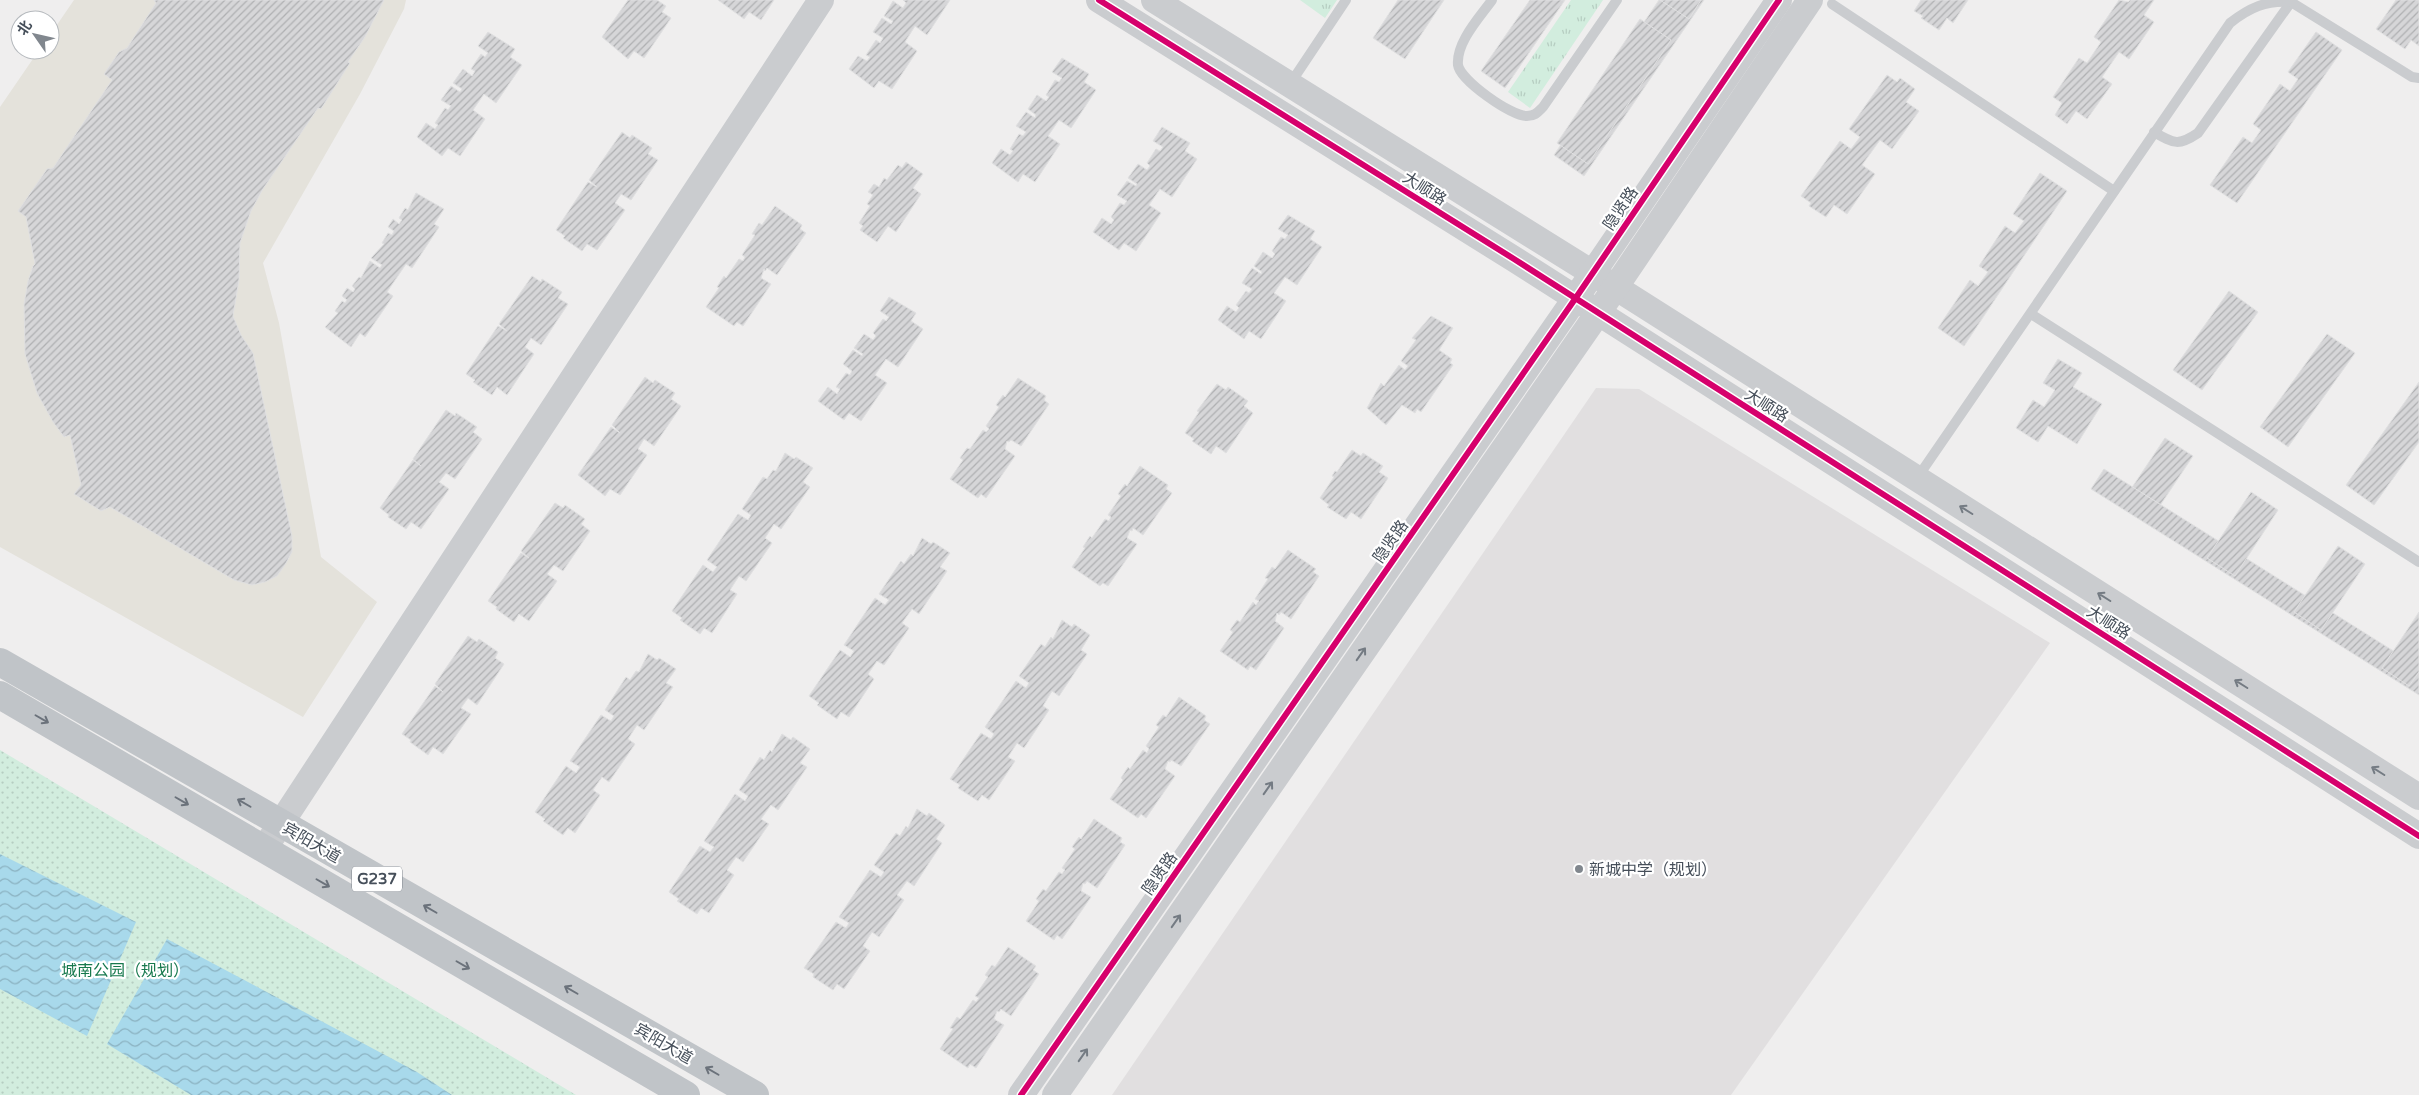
<svg xmlns="http://www.w3.org/2000/svg" width="2419" height="1095" viewBox="0 0 2419 1095" font-family="'Varela Round','Noto Sans SC',sans-serif">
  <defs>
    <pattern id="grass-tufts" width="24" height="20" patternUnits="userSpaceOnUse" patternTransform="scale(1.25)"><rect width="24" height="20" fill="#d2edde"/><path d="M3 7l-1-3M5 7V3M7 7l1-3M15 17l-1-3M17 17v-4M19 17l1-3" fill="none" stroke="#b6cdc1"/></pattern>
    <pattern id="park-dots" width="8" height="8" patternUnits="userSpaceOnUse" patternTransform="scale(1.25)"><rect width="8" height="8" fill="#d2edde"/><path d="M2 2h.1M6 6h.1" fill="none" stroke="#b6cdc1" stroke-width="1.8" stroke-linecap="round"/></pattern>
    <pattern id="water-waves" width="16" height="10" patternUnits="userSpaceOnUse" patternTransform="scale(1.25)"><rect width="16" height="10" fill="#a8d9eb"/><path d="M0 5q4-4 8 0t8 0" fill="none" stroke="#8bb2c1"/></pattern>
    <pattern id="building-hatch" width="6" height="6" patternUnits="userSpaceOnUse" patternTransform="scale(1.25)"><rect width="6" height="6" fill="#d6d6d8"/><path d="M-1 1l2-2M0 6l6-6M5 7l2-2" fill="none" stroke="#afb0b2"/></pattern>
  </defs>
  <rect width="100%" height="100%" fill="#efeeee"/>
  <path fill="#e4e2db" d="M74,0H406L404,9L360,94L263,263L279,323L321,557L377,602L303,717L0,547V107L39,50H50V35Z"/>
  <path fill="#e1dfe0" d="M1596,388L1639,389L2050,643L1731,1095H1112Z"/>
  <g fill="url(#grass-tufts)">
    <path d="M1300,0H1337L1325,18Z"/>
    <path d="M1571,0H1603L1530,108L1508,92Z"/>
  </g>
  <path fill="url(#park-dots)" d="M0,750L576,1095H0Z"/>
  <g fill="url(#water-waves)">
    <path d="M0,854L136,922L87,1036L0,989Z"/>
    <path d="M167,939L417,1072L452,1095H191L107,1044Z"/>
  </g>
  <g fill="url(#building-hatch)" stroke="#e0e0e1">
    <path d="M154,0H384L365,37L348,62L350,63L321,109L318,108L263,189L251,211L240,243L239,280L233,316L241,335L253,353L292,536V552L285,565L277,576L265,582L252,585L234,580L110,507L101,511L74,494L81,485L70,435L64,437L53,422L37,393L25,354L24,304L28,281L33,266L35,264L26,217L18,211L47,169L53,168L112,80L104,74L119,52L127,48L156,3Z"/>
    <path d="M628,0H657L666,6L662,12L671,18L644,58L634,51L628,59L602,37Z"/>
    <path d="M718,0H774L761,20L749,12L744,19Z"/>
    <path d="M903,0H950L927,35L915,26L905,42L917,51L892,89L879,81L874,88L849,69L858,56L867,61L870,57L866,55L876,40L880,43L883,38L873,32L882,18L891,24L893,21L884,16L893,1L903,8L906,3Z"/>
    <path d="M1398,0H1444L1405,59L1373,38Z"/>
    <path d="M1530,0H1565L1505,88L1481,71Z"/>
    <path d="M1659,0H1704L1584,176L1554,155Z"/>
    <path d="M1660,0H1701L1689,19Z"/>
    <path d="M1921,0H1968L1953,23L1947,18L1939,30L1921,18L1923,16L1914,11Z"/>
    <path d="M2119,0L2128,2L2130,0H2154L2144,15L2154,22L2129,59L2119,52L2102,77L2112,84L2087,119L2076,111L2067,124L2055,115L2062,103L2053,97L2079,58L2087,63L2101,42L2094,37Z"/>
    <path d="M2396,0H2419V46L2411,40L2405,49L2376,29Z"/>
    <path d="M1640,19L1671,40L1588,164L1557,143Z"/>
    <path d="M488,32L515,49L510,57L522,65L496,103L484,94L473,110L485,119L460,156L448,148L442,156L417,137L426,123L435,129L438,125L435,123L445,108L448,110L451,106L441,100L451,86L460,92L462,89L453,83L463,69L472,76L475,71L471,69L481,54L485,57L488,53L478,46Z"/>
    <path d="M2316,32L2342,50L2237,203L2210,185L2243,137L2252,143L2261,130L2253,124L2280,84L2290,91L2298,79L2288,72Z"/>
    <path d="M1062,58L1089,74L1084,82L1096,90L1071,128L1059,120L1048,136L1060,144L1035,182L1023,174L1018,182L992,163L1001,149L1010,155L1013,151L1010,149L1019,134L1023,136L1026,132L1016,126L1026,112L1035,118L1036,115L1028,109L1037,95L1046,101L1049,97L1046,95L1055,80L1059,82L1062,78L1052,72Z"/>
    <path d="M1887,75L1897,82L1900,78L1915,89L1906,102L1919,111L1892,149L1880,140L1862,165L1875,174L1847,214L1834,205L1826,217L1809,206L1811,203L1801,196L1840,141L1851,149L1860,137L1849,129Z"/>
    <path d="M1162,127L1190,143L1185,151L1197,159L1172,197L1160,189L1149,205L1161,213L1136,251L1124,243L1119,250L1093,232L1102,218L1111,224L1114,220L1111,217L1120,203L1124,205L1127,201L1117,195L1127,181L1136,186L1137,184L1128,178L1138,164L1147,170L1150,166L1147,163L1156,149L1160,151L1163,147L1153,141Z"/>
    <path d="M622,132L630,138L632,135L652,148L648,154L658,160L631,200L621,194L615,203L625,210L597,250L587,244L582,251L563,238L565,236L556,230L588,182L597,187L589,180Z"/>
    <path d="M906,162L923,174L913,188L921,194L896,232L888,226L877,242L860,230L863,226L859,223L870,206L867,204L873,195L868,192L874,184L879,187L884,178L887,180L898,165L902,168Z"/>
    <path d="M2040,173L2067,191L1964,346L1938,328L1970,280L1978,286L1988,272L1979,266L2005,226L2015,233L2024,221L2013,214Z"/>
    <path d="M416,193L444,209L434,224L439,227L412,268L406,264L387,292L393,296L365,337L360,333L351,347L325,327L338,313L335,311L342,301L345,303L347,300L342,296L347,288L353,292L355,289L352,286L359,277L361,278L370,261L380,268L382,265L371,258L384,244L382,243L388,233L392,235L394,231L388,227L393,219L399,224L402,220L399,218L405,208L408,210Z"/>
    <path d="M775,206L802,225L800,229L806,233L777,275L767,268L765,271L764,269L761,278L771,284L743,326L737,322L734,326L706,307L719,288L717,287L724,276L726,278L739,259L743,261L745,257L742,255L755,235L752,234L759,223L762,225Z"/>
    <path d="M1288,215L1315,231L1310,239L1322,247L1297,285L1285,277L1274,293L1286,301L1261,339L1249,331L1244,339L1218,320L1227,306L1236,312L1239,308L1236,305L1246,291L1249,293L1252,289L1242,283L1252,268L1261,274L1262,272L1254,266L1263,252L1272,258L1275,254L1272,251L1281,237L1285,239L1288,235L1278,229Z"/>
    <path d="M532,276L541,282L542,279L562,292L558,298L568,304L541,345L531,338L525,347L534,354L507,395L497,387L492,395L473,382L475,380L466,374L498,326L507,331L499,324Z"/>
    <path d="M2229,291L2258,312L2202,390L2173,370Z"/>
    <path d="M889,297L916,313L911,321L923,329L898,367L886,359L875,375L887,383L861,421L849,413L844,420L818,401L828,387L837,394L840,389L836,387L846,373L850,375L852,371L843,364L853,350L862,356L863,354L854,348L864,334L873,340L876,336L873,333L883,319L886,321L889,317L880,311Z"/>
    <path d="M1431,316L1453,328L1439,350L1452,359L1450,363L1453,365L1421,412L1417,409L1415,413L1402,405L1386,425L1367,408L1381,383L1384,386L1399,365L1405,370L1408,366L1401,361L1416,340L1412,338Z"/>
    <path d="M2327,334L2355,353L2288,447L2260,427Z"/>
    <path d="M2058,359L2082,373L2073,387L2102,404L2077,444L2048,426L2038,442L2016,428L2033,400L2044,407L2055,390L2043,383Z"/>
    <path d="M645,377L653,383L655,380L675,393L671,399L681,406L654,446L644,439L638,449L647,455L620,495L610,489L605,496L578,475L611,427L620,433L612,425Z"/>
    <path d="M1018,378L1046,396L1044,400L1049,404L1021,446L1011,440L1009,442L1007,441L1005,449L1015,456L986,498L981,494L978,498L950,479L963,460L960,458L967,448L970,449L983,430L986,432L989,429L986,426L999,407L996,405L1003,395L1005,397Z"/>
    <path d="M2419,382V442L2374,505L2346,485Z"/>
    <path d="M1217,384L1226,390L1228,387L1248,401L1244,406L1253,413L1226,453L1216,446L1211,454L1192,441L1194,439L1185,433L1199,412L1197,411Z"/>
    <path d="M446,410L455,416L456,413L477,427L473,432L482,439L455,479L446,473L439,482L449,489L421,529L411,522L406,529L388,517L389,515L380,508L413,460L421,466L413,459Z"/>
    <path d="M2165,438L2193,456L2149,522L2121,504Z"/>
    <path d="M1352,450L1361,456L1363,453L1383,466L1379,472L1388,478L1361,519L1351,512L1346,519L1327,507L1329,505L1320,498L1334,477L1332,476L1335,471L1337,472Z"/>
    <path d="M785,453L794,459L796,457L813,468L803,482L810,487L781,529L774,524L765,538L772,543L746,581L739,576L730,590L737,594L712,633L704,628L700,634L680,620L682,618L672,611L703,565L713,572L717,567L707,560L738,514L748,520L751,515L742,509L763,477L767,479L773,470L776,471Z"/>
    <path d="M1140,466L1168,485L1166,489L1172,493L1143,535L1133,528L1132,531L1130,530L1127,538L1137,544L1108,586L1103,583L1100,586L1072,567L1085,548L1083,547L1090,536L1092,538L1105,519L1109,521L1111,517L1108,515L1121,496L1118,494L1125,484L1127,486Z"/>
    <path d="M2104,469L2419,667V695L2091,489Z"/>
    <path d="M2251,492L2278,510L2235,576L2207,558Z"/>
    <path d="M555,503L563,508L565,505L585,519L581,524L590,531L563,571L554,565L547,574L557,581L529,621L519,614L514,622L496,609L497,607L488,601L521,553L529,558L521,551Z"/>
    <path d="M922,538L931,544L933,542L950,553L940,567L947,571L919,614L912,609L902,623L909,628L884,665L877,661L868,674L874,679L849,717L841,712L837,719L817,705L819,703L809,696L840,650L850,657L854,651L844,645L875,598L885,605L889,600L879,594L901,561L904,564L911,554L913,556Z"/>
    <path d="M2338,546L2365,564L2321,630L2294,612Z"/>
    <path d="M1288,550L1316,569L1313,572L1319,576L1291,619L1281,612L1279,615L1277,613L1275,621L1284,628L1256,670L1250,666L1248,670L1220,651L1233,632L1230,630L1237,620L1240,622L1253,602L1256,605L1259,601L1255,599L1268,579L1265,578L1272,567L1275,569Z"/>
    <path d="M2419,612V672L2409,686L2382,668Z"/>
    <path d="M1062,620L1072,627L1074,624L1090,635L1081,650L1087,654L1059,696L1052,691L1043,706L1049,710L1024,748L1017,743L1008,757L1015,761L989,800L982,795L978,801L958,788L960,785L950,779L981,733L991,739L994,734L985,727L1016,681L1026,688L1029,683L1019,676L1041,644L1045,647L1051,637L1053,639Z"/>
    <path d="M468,636L477,642L479,639L498,652L495,658L504,664L477,705L468,698L461,708L471,714L443,754L433,747L428,755L410,742L411,740L402,734L435,686L443,692L435,684Z"/>
    <path d="M648,654L657,660L659,658L676,669L666,683L673,687L644,730L637,725L628,739L635,744L609,782L602,777L593,790L600,795L575,833L568,828L563,835L543,821L545,819L535,812L566,766L576,773L580,767L570,761L601,715L611,721L614,716L605,710L626,677L630,680L636,671L639,672Z"/>
    <path d="M1179,697L1206,716L1204,720L1210,724L1181,766L1171,760L1170,762L1168,761L1165,769L1175,776L1146,818L1141,814L1138,818L1110,799L1123,780L1121,778L1128,767L1130,769L1143,750L1147,753L1149,749L1146,746L1159,727L1156,725L1163,715L1166,717Z"/>
    <path d="M782,734L791,740L793,737L810,749L800,763L807,767L778,810L771,805L761,819L769,824L743,862L736,857L727,870L734,875L709,913L701,908L697,914L677,901L679,899L669,892L700,846L710,852L714,847L704,841L735,794L745,801L748,796L739,790L760,757L764,760L770,750L772,752Z"/>
    <path d="M917,809L927,816L929,813L945,825L936,839L942,843L914,886L907,881L897,895L904,900L879,937L872,932L863,946L870,951L844,989L837,984L833,990L813,977L814,974L804,968L836,922L846,928L849,923L839,917L870,870L881,877L884,872L874,865L896,833L900,836L906,826L908,828Z"/>
    <path d="M1094,819L1122,838L1120,842L1125,845L1097,888L1087,881L1085,884L1083,883L1081,891L1091,897L1062,939L1057,935L1054,940L1026,921L1039,901L1036,899L1043,889L1046,891L1059,872L1062,874L1065,870L1062,868L1075,849L1072,847L1079,837L1081,839Z"/>
    <path d="M1008,947L1036,966L1033,970L1039,974L1011,1016L1001,1009L999,1012L997,1011L994,1019L1004,1025L976,1068L970,1064L968,1068L940,1049L953,1029L950,1028L957,1017L960,1019L973,1000L976,1002L979,998L975,996L988,977L985,975L992,965L995,967Z"/>
  </g>
  <g fill="none" stroke-linecap="round" stroke-linejoin="round">
    <g stroke="#cacccf" stroke-width="10">
      <path d="M1492,0C1480,17 1456,42 1458,65C1460,80 1512,117 1527,116C1535,116 1538,112 1543,107L1617,0"/>
      <path d="M1832,4L2114,191"/>
      <path d="M1296,75L1346,0"/>
      <path d="M2154,132C2174,144 2179,146 2198,133L2291,2"/>
      <path d="M2031,314L2419,562"/>
      <path d="M1924,468L2230,23C2249,8 2266,0 2291,2L2388,62L2412,77L2419,78"/>
    </g>
    <g stroke="#cacccf" stroke-width="26">
      <path d="M1099,0L1514,259L2419,836"/>
      <path d="M1154,0L1615,287L2419,797"/>
      <path d="M264,849L821,0"/>
      <path d="M1021,1095L1575,299L1779,0"/>
      <path d="M1055,1095L1598,313L1810,0"/>
    </g>
    <g stroke="#c0c4c8" stroke-width="28">
      <path d="M0,662L755,1095"/>
      <path d="M0,695L686,1095"/>
    </g>
    <defs>
      <g id="cycleway">
        <path d="M1099,0L1514,259L2419,836"/>
        <path d="M1021,1095L1575,299L1779,0"/>
      </g>
    </defs>
    <use href="#cycleway" stroke="#fff" stroke-width="9"/>
    <use href="#cycleway" stroke="#d6006c" stroke-width="6"/>
  </g>
  <defs><path id="oneway-shaft" d="M-6 0H5M1.5-3L5.5 0L1.5 3" fill="none" stroke-width="1.6" stroke-linecap="round" stroke-linejoin="round" transform="scale(1.25)"/></defs>
  <g stroke="#747b83">
    <use href="#oneway-shaft" transform="translate(1966 510) rotate(-148)"/>
    <use href="#oneway-shaft" transform="translate(2104 597) rotate(-148)"/>
    <use href="#oneway-shaft" transform="translate(1361 654) rotate(-55)"/>
    <use href="#oneway-shaft" transform="translate(2241 684) rotate(-148)"/>
    <use href="#oneway-shaft" transform="translate(2378 771) rotate(-148)"/>
    <use href="#oneway-shaft" transform="translate(1268 788) rotate(-55)"/>
    <use href="#oneway-shaft" transform="translate(1176 921) rotate(-55)"/>
    <use href="#oneway-shaft" transform="translate(1083 1055) rotate(-55)"/>
  </g>
  <g stroke="#6b727b">
    <use href="#oneway-shaft" transform="translate(42 719) rotate(30)"/>
    <use href="#oneway-shaft" transform="translate(182 801) rotate(30)"/>
    <use href="#oneway-shaft" transform="translate(244 803) rotate(-150)"/>
    <use href="#oneway-shaft" transform="translate(323 883) rotate(30)"/>
    <use href="#oneway-shaft" transform="translate(430 909) rotate(-150)"/>
    <use href="#oneway-shaft" transform="translate(463 965) rotate(30)"/>
    <use href="#oneway-shaft" transform="translate(571 990) rotate(-150)"/>
    <use href="#oneway-shaft" transform="translate(712 1071) rotate(-150)"/>
  </g>
  <circle fill="#81878e" stroke="#fff" stroke-width="2" cx="1579" cy="869" r="5"/>
  <g text-anchor="middle" stroke-width="4.5" stroke-linejoin="round" paint-order="stroke">
    <rect fill="#fff" stroke="#7e848c" stroke-width="1" x="352" y="866.5" width="50" height="25" rx="4"/>
    <g font-size="15" font-weight="bold" fill="#464f5a">
      <text x="377" y="884">G237</text>
    </g>
    <g font-size="16" fill="#464f5a" stroke="#fff">
      <text transform="translate(1425 188) rotate(32)" y="6">大顺路</text>
      <text transform="translate(1620 208) rotate(-56)" y="6">隐贤路</text>
      <text transform="translate(1767 405) rotate(32)" y="6">大顺路</text>
      <text transform="translate(1390 541) rotate(-55)" y="6">隐贤路</text>
      <text transform="translate(2109 622) rotate(32)" y="6">大顺路</text>
      <text transform="translate(312 842) rotate(30)" y="6">宾阳大道</text>
      <text transform="translate(1159 873) rotate(-55)" y="6">隐贤路</text>
      <text transform="translate(664 1043) rotate(30)" y="6">宾阳大道</text>
    </g>
    <g font-size="16" fill="#464f5a" stroke="#fff" text-anchor="start">
      <text x="1589" y="875">新城中学（规划）</text>
    </g>
    <g font-size="16" fill="#18794e" stroke="#fff">
      <text x="125" y="976">城南公园（规划）</text>
    </g>
  </g>
  <g transform="translate(35 35) rotate(304)"><circle r="24" fill="#ffffff" stroke="#b5b9bd"/>
  <path d="M0-4L9 19L0 12L-9 19Z" fill="#81878e"/>
  <text y="-8" font-size="14" font-weight="bold" text-anchor="middle" fill="#464f5a">北</text>
  </g>
</svg>
